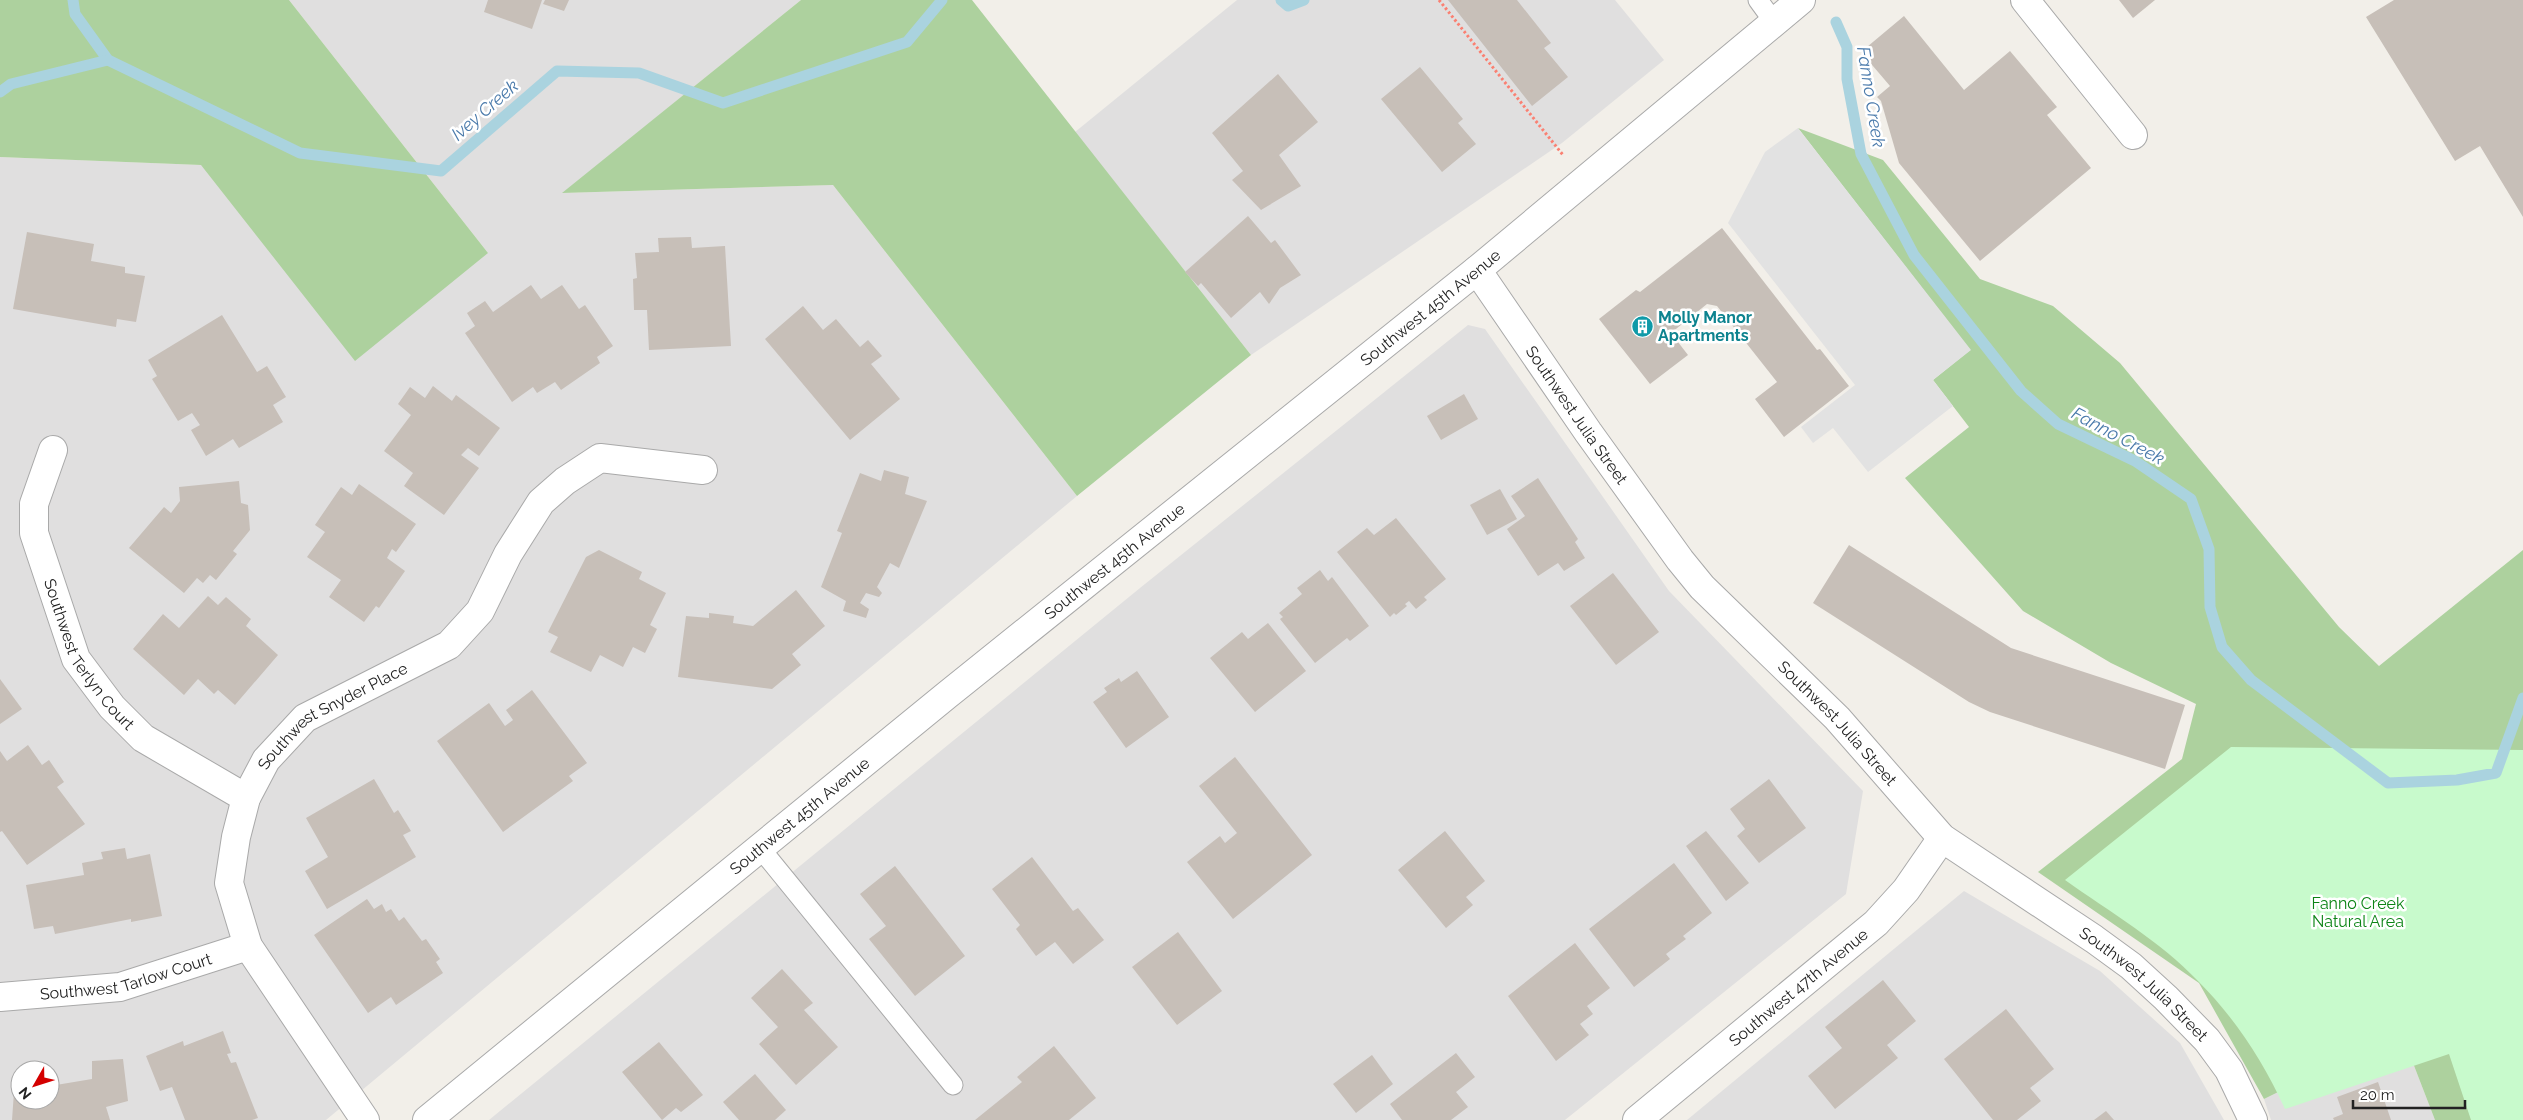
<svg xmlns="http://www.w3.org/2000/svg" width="2523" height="1120" viewBox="0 0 2523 1120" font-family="Raleway,sans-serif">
  <rect width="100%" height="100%" fill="#f2efe9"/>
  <g fill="#e0dfdf" fill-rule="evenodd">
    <path d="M289,0H801L563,193L833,185L1077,496L326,1120H0V157L201,165L488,253ZM20,1070H50V1100H20Z"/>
    <path d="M1237,0H1615L1664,60L1562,143L1251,355L1075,132Z"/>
    <path d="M1468,325L1485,329L1669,591L1863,791L1846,894L1565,1120H489L1140,588Z"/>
    <path d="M1964,891L2100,971L2180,1043L2224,1120H1687Z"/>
    <path d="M2401,1032L2435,1120H2271L2264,1099Z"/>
  </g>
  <g fill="#add19e">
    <path d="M0,0H289L488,253L355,361L201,165L0,157Z"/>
    <path d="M801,0H972L1251,355L1077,496L833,185L562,193Z"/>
    <path d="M1798,128L1883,160L1980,279L2053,306L2120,363L2339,627L2379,666L2523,550V1120H2435L2401,1032L2264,1099L2199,983L2038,872L2182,759L2196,704L2111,663L2023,611L1905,478L1969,427L1933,380L1970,350Z"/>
  </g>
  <path fill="#c8facc" d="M2231,747L2523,750V1120H2471L2449,1054L2285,1109C2263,1061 2235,1018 2198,981C2160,941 2110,912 2065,880Z"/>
  <path fill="#e2e2e2" d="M1798,128L1971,350L1933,380L1953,406L1868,472L1833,428L1813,443L1801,427L1855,385L1728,223L1765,152Z"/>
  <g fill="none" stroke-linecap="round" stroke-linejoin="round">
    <g stroke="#aad3df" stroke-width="11">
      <path d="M73,0L75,14L108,60L300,153L441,171L557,71L639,73L723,103L907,42L942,0"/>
      <path d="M1281,0L1288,6L1304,0"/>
      <path d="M1836,22L1847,47V79L1861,154L1914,255L2021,391L2058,424L2135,461L2191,499L2209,549L2210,607L2222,647L2251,680L2388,783L2457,780L2496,773L2523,698"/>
      <path d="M0,92L11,84L108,60"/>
    </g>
  </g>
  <g fill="#c7bfb8">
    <path d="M488,0H542L532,29L484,12Z"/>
    <path d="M545,0H569L564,11L543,4Z"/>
    <path d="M1448,0H1517L1551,43L1544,48L1568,77L1532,106Z"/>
    <path d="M2119,0H2155L2133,18Z"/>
    <path d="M2394,0H2523V217L2480,146L2455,161L2366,17Z"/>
    <path d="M1904,16L1964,90L2010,51L2057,107L2047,115L2091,168L1980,261L1899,163L1881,101L1877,97L1890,86L1861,52Z"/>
    <path d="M1420,67L1463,119L1458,123L1476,144L1442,172L1381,99Z"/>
    <path d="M1278,74L1318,122L1279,155L1301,186L1261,210L1232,180L1243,171L1212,133Z"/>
    <path d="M1248,216L1271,243L1275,240L1301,275L1280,288L1269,304L1260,292L1231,318L1201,283L1198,286L1185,272Z"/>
    <path d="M1722,228L1817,350L1820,349L1849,386L1784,437L1755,399L1777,382L1717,306L1707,304L1671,333L1688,355L1650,384L1599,319L1636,290L1640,292Z"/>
    <path d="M27,232L94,244L91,261L125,267V273L145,276L136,322L117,319L116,327L13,309Z"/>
    <path d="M691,237L692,248L725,246L731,346L649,350L647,310H634L633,279L637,278L635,253L659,252L658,238Z"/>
    <path d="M531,285L541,299L562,285L579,309L585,305L613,346L597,357L600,363L561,390L555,382L537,393L533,387L512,402L465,333L475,326L467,313L485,301L493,312Z"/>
    <path d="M803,306L823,330L836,319L860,347L868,340L882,356L871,364L900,399L850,440L765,339Z"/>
    <path d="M222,315L257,372L267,366L286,397L273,405L283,422L239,448L233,439L206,456L191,430L200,425L192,413L178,421L152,379L157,376L148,360Z"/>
    <path d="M433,386L452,401L456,395L500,428L479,456L468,448L461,455L479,468L444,515L404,486L413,473L384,451L411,415L398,404L410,387L425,398Z"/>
    <path d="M1464,394L1478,419L1441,440L1427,416Z"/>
    <path d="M884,470L909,477L905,494L927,501L899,568L890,563L877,587L882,593L879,597L866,593L860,603L869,609L866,618L843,611L846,601L821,587L842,533L837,531L860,473L881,481Z"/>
    <path d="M1538,478L1578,539L1575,542L1585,558L1564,571L1558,563L1538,576L1507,529L1525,516L1511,496Z"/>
    <path d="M239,481L241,503L248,505L250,530L233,551L237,554L216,580L210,575L203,583L197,578L184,593L129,548L164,507L171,513L180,501L179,487Z"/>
    <path d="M359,484L416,524L396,552L392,549L387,558L405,571L379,608L376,606L364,622L329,597L341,580L307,557L325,532L315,525L341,487L352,495Z"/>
    <path d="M1500,489L1517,519L1487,535L1470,505Z"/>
    <path d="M1396,518L1446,579L1424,597L1427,600L1416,609L1409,601L1405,604L1407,606L1396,615L1394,613L1390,617L1337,552L1367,528L1374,535Z"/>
    <path d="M1849,545L2011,648L2185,705L2165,769L1990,712L1969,702L1813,603Z"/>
    <path d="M599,550L642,572L639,579L666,593L650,625L657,629L645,653L633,647L623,667L600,655L591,672L550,652L558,637L548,632L586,557Z"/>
    <path d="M1320,570L1328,581L1332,577L1369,626L1350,641L1347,638L1315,663L1280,619L1283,617L1279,613L1302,594L1297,588Z"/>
    <path d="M1613,573L1659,632L1616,665L1570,606Z"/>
    <path d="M796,590L825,626L792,654L801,665L772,689L678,677L686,616L709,618V613L734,616L733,623L753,626Z"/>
    <path d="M208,596L218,605L226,597L251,619L246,626L278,655L235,705L218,690L214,694L198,679L184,695L133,649L163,614L179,628Z"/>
    <path d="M1268,623L1306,671L1255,712L1210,658L1242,632L1248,639Z"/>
    <path d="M1137,671L1169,717L1126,748L1093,702L1107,692L1104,688L1119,678L1121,682Z"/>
    <path d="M0,679L22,709L0,724Z"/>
    <path d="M532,690L587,763L569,776L573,781L503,832L437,741L489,703L505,726L513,720L506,710Z"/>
    <path d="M28,745L42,765L49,760L64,782L57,787L85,824L27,865L2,831L0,832V751L7,761Z"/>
    <path d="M1235,757L1312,855L1233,919L1187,862L1220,836L1225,843L1237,833L1199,786Z"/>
    <path d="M374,779L394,813L398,810L411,831L403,835L416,857L327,909L305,871L328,857L306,818Z"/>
    <path d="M1769,779L1806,828L1759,863L1737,836L1745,829L1730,809Z"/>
    <path d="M1445,831L1485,881L1466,897L1473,905L1446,928L1398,870Z"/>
    <path d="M1706,831L1749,883L1726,901L1686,846Z"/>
    <path d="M125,848L127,859L150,854L162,916L131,922V919L55,934L53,926L34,929L26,885L84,875L82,863L103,859L101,852Z"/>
    <path d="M1032,857L1073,911L1078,908L1104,940L1073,964L1055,942L1036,956L1016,929L1020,925L992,889Z"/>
    <path d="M1674,863L1712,913L1683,936L1686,939L1666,954L1670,959L1634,987L1589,929Z"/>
    <path d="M895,866L965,956L915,996L869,939L886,926L860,894Z"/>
    <path d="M367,899L374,909L382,904L386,912L391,909L399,921L404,917L422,941L426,939L440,959L436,962L443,973L396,1005L391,997L368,1013L314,935Z"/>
    <path d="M1178,932L1222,991L1177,1025L1132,967Z"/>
    <path d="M1575,943L1610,988L1587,1006L1593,1014L1580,1024L1589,1035L1556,1061L1508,996Z"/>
    <path d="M782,969L813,1003L804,1010L838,1047L796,1085L759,1044L778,1027L751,998Z"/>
    <path d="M1883,980L1916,1021L1887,1045L1898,1058L1835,1109L1808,1076L1842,1048L1825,1027Z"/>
    <path d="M2006,1009L2054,1069L2030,1088L2041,1101L2017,1120H1993L1944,1059Z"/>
    <path d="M223,1031L231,1053L227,1054L231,1063L236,1062L258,1118L252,1120H185L172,1087L160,1091L146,1056L183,1041L184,1046Z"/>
    <path d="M659,1042L703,1095L681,1112L676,1108L662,1120L622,1072Z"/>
    <path d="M1054,1046L1096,1098L1069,1120H975L1022,1082L1017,1077Z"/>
    <path d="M1456,1053L1475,1077L1456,1092L1468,1107L1451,1120H1402L1390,1104Z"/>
    <path d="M1372,1055L1393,1084L1356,1113L1333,1084Z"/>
    <path d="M123,1059L128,1101L106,1107L110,1120H12L14,1092L20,1091V1100H50V1086L92,1079V1061Z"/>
    <path d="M755,1074L786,1110L775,1120H739L723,1102Z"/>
    <path d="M2378,1082L2391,1120H2334L2333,1118L2343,1114L2337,1097Z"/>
    <path d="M2106,1111L2114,1120H2094Z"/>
  </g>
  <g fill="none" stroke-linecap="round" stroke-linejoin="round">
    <defs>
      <g id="lane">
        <path d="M1758,0L1774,22"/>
        <path d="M760,848L953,1085"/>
      </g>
      <g id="street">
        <path d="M2025,0L2133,135"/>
        <path id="s1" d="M1477,270L1588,432L1680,560L1702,587L1837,718L1942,838L2094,939L2131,966L2166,998L2207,1040L2229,1070L2253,1120"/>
        <path id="s2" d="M53,450L34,504V533L76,659L112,707L143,738L246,798"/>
        <path id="s3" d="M0,997L120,987L248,946"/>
        <path id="s4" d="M365,1120L248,946L229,883L236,837L246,798L266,760L305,718L449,645L480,611L508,554L541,502L565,481L600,458L703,470"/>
        <path id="s5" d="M427,1120L947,695L1477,270L1801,0"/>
        <path id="s6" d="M1637,1120L1876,923L1906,890L1942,838"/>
      </g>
    </defs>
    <use href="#lane" stroke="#a9a9a9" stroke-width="21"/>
    <use href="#street" stroke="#a9a9a9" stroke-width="30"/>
    <path stroke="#fa8072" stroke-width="3" stroke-dasharray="2.5 2.5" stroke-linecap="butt" d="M1439,0L1563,155"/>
    <use href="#lane" stroke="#fff" stroke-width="19"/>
    <use href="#street" stroke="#fff" stroke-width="28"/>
  </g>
  <defs>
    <symbol id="building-disc" viewBox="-11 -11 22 22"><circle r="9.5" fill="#0f9aa8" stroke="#fff"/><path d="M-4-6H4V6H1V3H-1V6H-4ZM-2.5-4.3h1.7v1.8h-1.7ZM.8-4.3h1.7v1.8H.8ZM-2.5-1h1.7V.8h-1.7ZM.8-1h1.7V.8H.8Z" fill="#fff"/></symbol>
  </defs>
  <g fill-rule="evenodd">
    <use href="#building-disc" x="1630" y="314" width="25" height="25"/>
  </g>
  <g text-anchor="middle" stroke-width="5" stroke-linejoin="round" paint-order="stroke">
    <g font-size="16" fill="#222" stroke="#fff">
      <text dy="6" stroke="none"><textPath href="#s5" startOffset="1291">Southwest 45th Avenue</textPath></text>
      <text dy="6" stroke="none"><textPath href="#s1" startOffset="176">Southwest Julia Street</textPath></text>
      <text dy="6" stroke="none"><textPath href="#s5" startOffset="886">Southwest 45th Avenue</textPath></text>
      <text dy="6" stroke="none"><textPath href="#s2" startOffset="221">Southwest Terlyn Court</textPath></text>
      <text dy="6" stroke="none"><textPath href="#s4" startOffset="486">Southwest Snyder Place</textPath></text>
      <text dy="6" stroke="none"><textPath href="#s1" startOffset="581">Southwest Julia Street</textPath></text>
      <text dy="6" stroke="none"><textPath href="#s5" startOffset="481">Southwest 45th Avenue</textPath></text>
      <text dy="6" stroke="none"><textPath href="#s3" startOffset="128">Southwest Tarlow Court</textPath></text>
      <text dy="6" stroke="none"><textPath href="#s1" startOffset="986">Southwest Julia Street</textPath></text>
      <text dy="6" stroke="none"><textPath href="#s6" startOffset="209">Southwest 47th Avenue</textPath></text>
    </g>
    <g font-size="16" font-weight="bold" fill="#0d838f" stroke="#fff" text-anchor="start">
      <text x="1658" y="323">Molly Manor<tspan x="1658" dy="18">Apartments</tspan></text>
    </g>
    <g font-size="16" fill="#0c8416" stroke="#fff">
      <text x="2358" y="909">Fanno Creek<tspan x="2358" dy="18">Natural Area</tspan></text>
    </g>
    <g font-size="18" font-style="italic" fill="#4a7aab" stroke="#fff">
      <text transform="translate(1871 97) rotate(81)" y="6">Fanno Creek</text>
      <text transform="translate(485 110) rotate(-41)" y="6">Ivey Creek</text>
      <text transform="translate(2118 436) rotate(28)" y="6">Fanno Creek</text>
    </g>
  </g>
  <g transform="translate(35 1085) rotate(231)"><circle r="24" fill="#ffffff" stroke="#a7a7a7"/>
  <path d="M0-4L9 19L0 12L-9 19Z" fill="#d40000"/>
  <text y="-8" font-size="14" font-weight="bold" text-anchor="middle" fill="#222222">N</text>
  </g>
  <path d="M2353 1100v8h112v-8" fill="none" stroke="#222222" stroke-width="2.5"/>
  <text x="2360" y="1100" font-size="15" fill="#222222" stroke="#ffffff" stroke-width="4" paint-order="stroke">20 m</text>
</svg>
